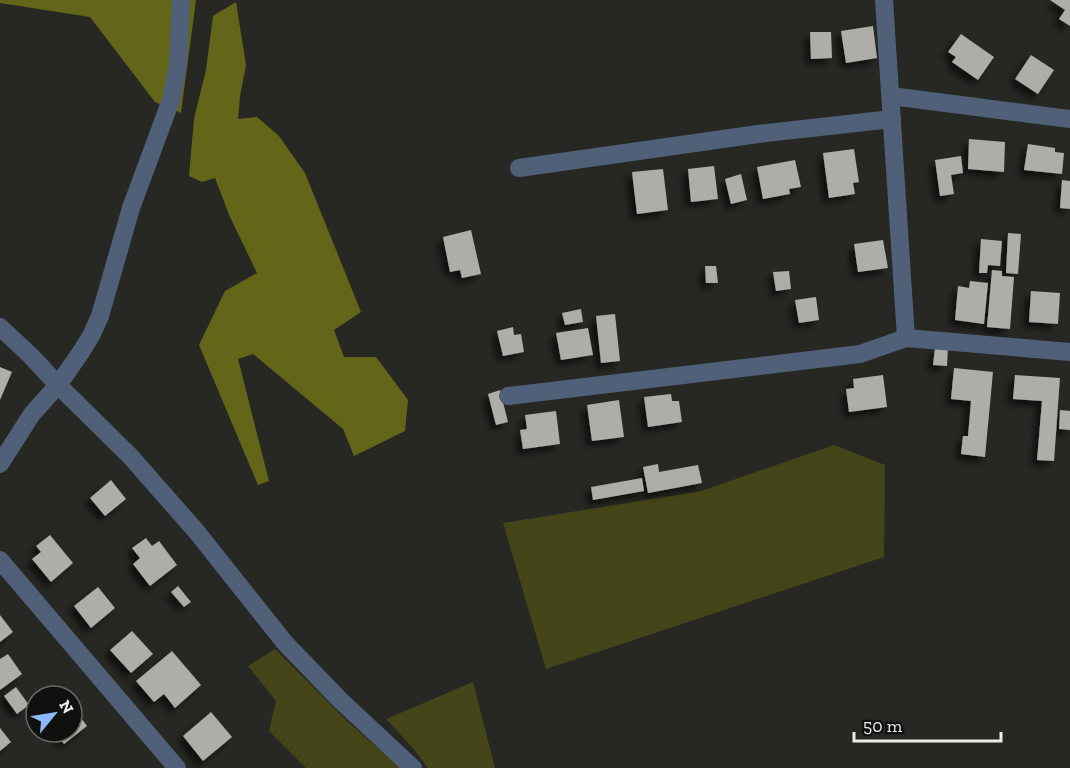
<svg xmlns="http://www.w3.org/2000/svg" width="1070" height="768" viewBox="0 0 1070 768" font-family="'Zilla Slab',serif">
  <defs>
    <filter id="shadow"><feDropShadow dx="-5.5" dy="5.5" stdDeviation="3" flood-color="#0009"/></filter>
  </defs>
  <rect width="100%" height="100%" fill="#272823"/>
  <g fill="#444619">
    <path d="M834,445L885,465L884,557L546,669L503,523L701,491Z"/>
    <path d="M275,649L347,721L401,768H306L269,731L276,701L248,666Z"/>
    <path d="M473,682L495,768H428L413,748L386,719Z"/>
  </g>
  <g fill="#636619">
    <path d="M0,0H196L181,113L155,102L90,17L0,3Z"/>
    <path d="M236,2L246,65L240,96L238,119L257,117L279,136L305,173L361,312L334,330L344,357H376L408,400L405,431L354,456L343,429L253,354L238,359L269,481L258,485L199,345L225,291L257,273L230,217L215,178L202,182L189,176L194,119L206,70L213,16Z"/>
  </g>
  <g fill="#adaea8" filter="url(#shadow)">
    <path d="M1050,0H1070V26L1059,19L1065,10Z"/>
    <path d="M873,26L877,58L846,63L841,31Z"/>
    <path d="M810,32H831L832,58L811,59Z"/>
    <path d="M961,34L994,57L978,80L952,62L956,57L948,52Z"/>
    <path d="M1031,55L1054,70L1038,94L1015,79Z"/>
    <path d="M969,139L1005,142L1004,172L968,169Z"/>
    <path d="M1028,144L1055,148V152L1064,153L1062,174L1024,170Z"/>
    <path d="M854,149L859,182L853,183L855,194L829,198L823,153Z"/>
    <path d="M961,156L963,173L951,175L954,194L940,196L935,160Z"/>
    <path d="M795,160L801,187L789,189L790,194L763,199L757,167Z"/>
    <path d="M714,166L718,199L691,202L688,169Z"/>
    <path d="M663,169L668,210L637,214L632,172Z"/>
    <path d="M741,174L747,200L731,204L725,179Z"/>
    <path d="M1062,180L1070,181V209L1060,208Z"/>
    <path d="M471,230L481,274L462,278L460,270L450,272L443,237Z"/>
    <path d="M1008,233L1021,234L1018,274L1006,273Z"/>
    <path d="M981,239L1002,241L1000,266L988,265L987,273H979Z"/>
    <path d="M883,240L888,268L858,272L854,244Z"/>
    <path d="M705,266H716L718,283H706Z"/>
    <path d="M992,270L1002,271V276L1014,277L1010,329L987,327Z"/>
    <path d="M789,271L791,289L776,291L773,272Z"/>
    <path d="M970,281L988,283L984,324L955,320L958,286L969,288Z"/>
    <path d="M1031,291L1060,293L1058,324L1029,322Z"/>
    <path d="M816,297L819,320L799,323L795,300Z"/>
    <path d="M581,309L583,322L565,325L562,313Z"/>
    <path d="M615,314L620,361L601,363L596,316Z"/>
    <path d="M513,327L514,335L521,334L524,352L503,356L497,331Z"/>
    <path d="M588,328L593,355L561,360L556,333Z"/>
    <path d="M935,348L948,349L947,366L933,365Z"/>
    <path d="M0,367L12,372L0,400Z"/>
    <path d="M954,368L993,372L985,457L961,454L963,436H968L971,401L951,399Z"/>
    <path d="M883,375L887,407L849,412L846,389L854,388L853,379Z"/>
    <path d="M1015,375L1060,378L1054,461L1037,460L1042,401L1013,399Z"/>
    <path d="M500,390L508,422L496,425L488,394Z"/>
    <path d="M671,394L672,401H679L682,422L648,427L644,397Z"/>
    <path d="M619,400L624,437L592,441L587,405Z"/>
    <path d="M1060,410L1070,411V430L1059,429Z"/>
    <path d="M556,411L560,444L523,449L520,430L527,429L525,415Z"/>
    <path d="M658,464L659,472L698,465L702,483L648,493L643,467Z"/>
    <path d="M642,478L644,491L593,500L591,487Z"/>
    <path d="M111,480L126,499L105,516L90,498Z"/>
    <path d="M50,535L73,563L51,582L32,559L41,552L36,546Z"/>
    <path d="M146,538L152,546L159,541L177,565L150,586L133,564L140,558L132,548Z"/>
    <path d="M178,586L191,602L184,607L171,592Z"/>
    <path d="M98,587L115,608L91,628L74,606Z"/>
    <path d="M0,615L13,632L0,642Z"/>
    <path d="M132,631L153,654L131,673L110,650Z"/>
    <path d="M172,651L201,685L175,708L164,694L154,702L136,681Z"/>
    <path d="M8,654L22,674L0,690V659Z"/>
    <path d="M16,687L29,705L17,714L4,696Z"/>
    <path d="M72,706L87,726L64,744L55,732H72Z"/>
    <path d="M211,712L232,737L203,761L183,736Z"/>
    <path d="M0,728L11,742L0,751Z"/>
  </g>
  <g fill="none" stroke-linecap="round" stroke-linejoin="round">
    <g stroke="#4f6078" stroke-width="18">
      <path d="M884,0L906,338"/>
      <path d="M891,96L1070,119"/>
      <path d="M519,168L758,134L892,119"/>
      <path d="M0,327L31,356L58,385L130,456L196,531L285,643L340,700L413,768"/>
      <path d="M508,396L860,354L906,338L1070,352"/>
      <path d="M0,464L32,414L58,385L79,355L91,336L100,316L131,208L171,100L178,64L181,0"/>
      <path d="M0,560L177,768"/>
    </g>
  </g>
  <g transform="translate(54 714) rotate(60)"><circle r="28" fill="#10100e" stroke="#686865" stroke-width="1.5"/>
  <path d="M0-4.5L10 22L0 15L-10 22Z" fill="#8bb9fc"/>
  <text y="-9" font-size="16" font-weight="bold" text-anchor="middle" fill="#ebebe8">N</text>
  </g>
  <path d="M854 732v9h147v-9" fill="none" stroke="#ebebe8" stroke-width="3"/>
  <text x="863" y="732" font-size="18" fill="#ebebe8" stroke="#10100e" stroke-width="4.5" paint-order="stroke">50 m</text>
</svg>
